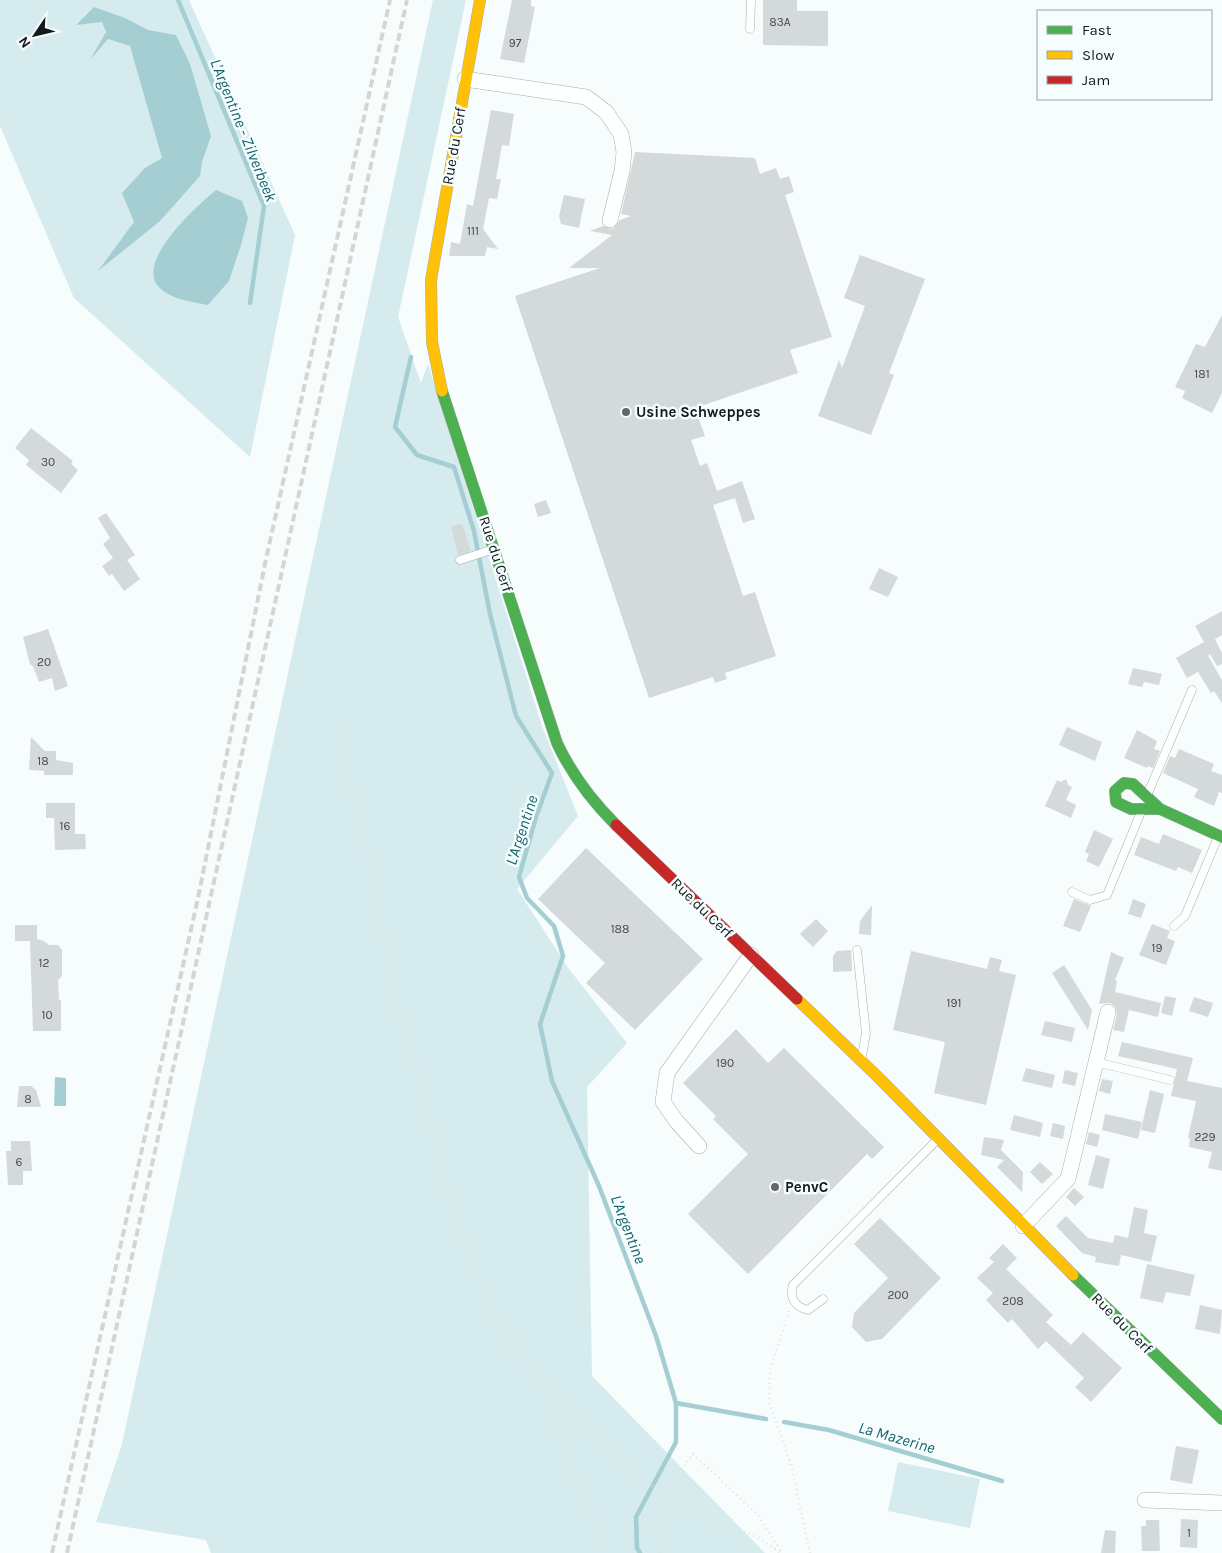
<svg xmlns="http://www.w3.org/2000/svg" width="1222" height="1553" viewBox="0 0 1222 1553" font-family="Karla,sans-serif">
  <rect width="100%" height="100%" fill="#f7fcfc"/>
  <g fill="#d5ebee">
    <path d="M0,0H189L295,235L250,457L74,298L0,126Z"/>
    <path d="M433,0H466L398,317L421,383L428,364L542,726L578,816L517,889L569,969L627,1043L587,1087L592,1376L765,1553H211L206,1540L96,1522L122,1444Z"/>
    <path d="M898,1462L980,1479L970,1528L888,1511Z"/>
  </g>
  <g fill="#a5ced3">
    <path d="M94,7L125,18L148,30L176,35L190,64L211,136L202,162L200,176L160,221L98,271L134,222L122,193L145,168L162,158L130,46L108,39L90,60L106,32L102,22L76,25Z"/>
    <path d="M216,190L242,201L248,218L241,245L229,281L208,305C192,302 169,299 158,286C136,260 198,205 216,190Z"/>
    <path d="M55,1077L66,1078V1106H54Z"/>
  </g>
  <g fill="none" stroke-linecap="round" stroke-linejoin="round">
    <g stroke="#a5ced3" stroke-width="4.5">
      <path d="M178,0L264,206L250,303"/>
      <path d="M411,357L395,427L417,455L454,467L474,531L490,614L516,716L552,773L536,817L519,877L527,898L554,926L563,956L540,1024L552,1081L599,1186L656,1336L676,1403V1442L636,1517L637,1548L640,1553"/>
      <path d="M676,1403L766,1419"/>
      <path d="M784,1422L829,1430L1002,1481"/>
    </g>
  </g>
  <g fill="#d4d9d9">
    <path d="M512,0H531V6L535,7L524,63L500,59Z"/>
    <path d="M763,0H797V11H828V46L763,45Z"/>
    <path d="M491,110L514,114L509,146L502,145L496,179H501L497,199L489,198L483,229L498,249L487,247L485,256H449L451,242L460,244L467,204L473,206Z"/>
    <path d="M635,152L755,158L760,174L776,168L780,179L789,176L794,192L785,195L832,337L790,350L798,373L695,408L705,436L691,440L700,466L707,463L717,491L742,481L755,519L743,523L735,498L713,505L743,596L755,592L776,656L725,673L727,679L715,683L713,677L649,698L515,296L600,268H569L612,235L590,231L603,226L613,229L620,220L631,216L621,214Z"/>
    <path d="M564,195L585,199L579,228L561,224L559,216Z"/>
    <path d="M860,255L925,279L889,373L894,375L871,435L818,416L839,360L842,368L865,306L844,298Z"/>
    <path d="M1222,315V393L1212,413L1182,398L1185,391L1175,387L1196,344L1205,347Z"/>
    <path d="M31,428L73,461L71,464L78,470L61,493L26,465L29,460L15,448Z"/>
    <path d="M546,500L551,513L538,517L534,504Z"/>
    <path d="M106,513L135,555L127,560L140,579L124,591L112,574L109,576L102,566L113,558L103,544L110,538L98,518Z"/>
    <path d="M462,524L471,551L458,555L451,526Z"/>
    <path d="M879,568L898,577L888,597L869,589Z"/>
    <path d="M1222,611V635L1215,639L1222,653V664L1217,666L1210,654L1208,656L1222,680V703L1214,691L1211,693L1198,672L1187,678L1176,658L1204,642L1195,626Z"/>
    <path d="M48,629L68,686L55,691L52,678L39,682L33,666L30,664L23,637Z"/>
    <path d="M1133,668L1162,674L1159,685L1144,682L1142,687L1128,684Z"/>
    <path d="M1067,727L1102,742L1095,761L1059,745Z"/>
    <path d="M1137,730L1157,741L1154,749L1160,751L1153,768L1148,766L1147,768L1124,758Z"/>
    <path d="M31,737L45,751H56V760L73,763V775H44V771L29,770Z"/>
    <path d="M1179,749L1214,764L1211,771L1222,775V793L1219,792L1214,806L1194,797L1198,789L1163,773L1170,756L1175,758Z"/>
    <path d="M1066,779L1068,785L1072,787L1066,800L1076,805L1071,818L1045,806L1057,780L1061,782Z"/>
    <path d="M46,803H75V834H85L86,849L55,850L54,818H46Z"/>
    <path d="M1094,830L1113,839L1099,867L1086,861L1089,854L1085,852Z"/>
    <path d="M1163,834L1202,850L1192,873L1178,867L1176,871L1134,855L1141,837L1159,844Z"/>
    <path d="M586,848L703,959L635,1030L586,983L605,963L538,899Z"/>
    <path d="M1074,899L1091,906L1080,932L1063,926Z"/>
    <path d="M1133,899L1146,904L1141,918L1128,914Z"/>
    <path d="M872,905L871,935L859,934L860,921Z"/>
    <path d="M816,919L828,931L813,947L800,934Z"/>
    <path d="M1152,924L1170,931L1167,938L1175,941L1166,965L1139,955Z"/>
    <path d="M15,925H37V939L44,941L49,945H58L62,950V976L58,980L59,1000H61V1031H33L30,941H15Z"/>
    <path d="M851,950L852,971L833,972V956L837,951Z"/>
    <path d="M911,951L987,969L990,957L1002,960L999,971L1016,975L986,1105L934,1093L945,1042L893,1030Z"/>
    <path d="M1111,952L1124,958L1115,980L1117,981L1115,992L1161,1003L1158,1017L1129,1010L1124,1032L1113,1030L1117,1014L1115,1006L1110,1003L1099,1004Z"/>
    <path d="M1064,965L1092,1010L1088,1030L1052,973Z"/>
    <path d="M1165,996L1176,998L1172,1016L1161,1013Z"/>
    <path d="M1194,997L1213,1003L1208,1017L1189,1011Z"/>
    <path d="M1045,1021L1075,1028L1072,1042L1041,1035Z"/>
    <path d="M736,1029L768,1063L784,1048L884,1147L872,1159L867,1154L748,1274L688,1214L748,1154L713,1119L716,1116L683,1083Z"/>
    <path d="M1122,1042L1193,1058L1187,1081L1222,1088V1171L1208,1168L1212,1152L1189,1147L1190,1138H1188L1196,1101L1171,1096L1177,1069L1118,1056Z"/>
    <path d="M1026,1068L1055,1075L1052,1088L1022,1081Z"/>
    <path d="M1065,1070L1078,1073L1075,1086L1062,1083Z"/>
    <path d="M1102,1079L1113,1081L1110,1094L1099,1091Z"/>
    <path d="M19,1086H31L36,1090L41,1107H17Z"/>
    <path d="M1150,1090L1164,1094L1155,1133L1141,1130Z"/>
    <path d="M1105,1114L1142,1122L1138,1139L1102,1130Z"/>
    <path d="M1014,1115L1043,1123L1040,1137L1010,1130Z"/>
    <path d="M1053,1123L1065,1126L1063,1139L1050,1136Z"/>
    <path d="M1089,1132L1100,1135L1097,1147L1086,1144Z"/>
    <path d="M984,1137L1004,1140L1001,1150L1023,1172L1022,1192L997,1167L1004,1160L981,1155Z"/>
    <path d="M11,1141H30L32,1171H23V1185H8L6,1151H11Z"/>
    <path d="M1096,1155L1110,1159L1103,1189L1088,1185Z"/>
    <path d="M1040,1162L1053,1174L1042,1184L1030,1172Z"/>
    <path d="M1074,1188L1084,1197L1075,1206L1066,1197Z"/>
    <path d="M1134,1207L1148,1210L1144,1233L1157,1236L1151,1262L1121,1255L1119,1266L1095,1262L1096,1257L1082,1253L1056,1226L1066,1216L1088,1238L1113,1243L1115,1235L1128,1238Z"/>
    <path d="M880,1218L941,1278L882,1339L866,1342L852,1327L854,1313L888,1278L854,1244Z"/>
    <path d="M1003,1244L1017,1258L1006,1269L1053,1315L1046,1322L1071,1345L1083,1332L1122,1368L1091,1402L1075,1387L1084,1378L1046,1341L1038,1349L1012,1319L1008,1323L986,1300L993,1293L977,1278L994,1262L989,1258Z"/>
    <path d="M1147,1264L1195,1275L1190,1296L1166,1292L1163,1303L1140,1298Z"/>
    <path d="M1200,1305L1222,1310L1220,1334L1195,1329Z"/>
    <path d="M1176,1446L1199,1450L1192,1484L1170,1480Z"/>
    <path d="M1181,1519L1198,1520L1197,1548L1180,1547Z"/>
    <path d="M1146,1520H1159L1160,1551H1142L1141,1526H1146Z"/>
    <path d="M1105,1530L1116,1531L1115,1553H1101Z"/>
  </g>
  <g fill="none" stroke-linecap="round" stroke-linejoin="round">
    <defs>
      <g id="lane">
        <path d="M750,29L751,0"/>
        <path d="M460,560L491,550"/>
        <path d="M1148,793L1192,690"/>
        <path d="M1072,892L1090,900L1107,895L1141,812"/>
        <path d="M1174,926L1185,916L1218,837"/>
        <path d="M857,950L866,1033L862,1056"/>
        <path d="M1096,1062L1170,1080"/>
        <path d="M823,1299L808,1310C795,1307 789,1298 793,1285L937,1140"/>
      </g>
      <g id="street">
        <path d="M465,79L586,97L606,112L621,134L624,152L622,171L610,220"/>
        <path d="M699,1146L677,1122L663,1102L667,1073L751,955"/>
        <path d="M1023,1226L1068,1179L1108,1012"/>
        <path d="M1145,1500L1222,1503"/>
      </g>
      <g id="fast">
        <path d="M442,391L557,743C571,773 592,801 616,825"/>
        <path d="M1160,809H1131L1116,802L1115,791L1124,783L1133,784L1160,809L1222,837"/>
        <path d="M1073,1275L1222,1419"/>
      </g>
      <g id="slow">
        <path d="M442,391L432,342L431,280L480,0"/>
        <path d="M797,999L880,1079L1073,1275"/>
      </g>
      <path id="jam" d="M616,825L797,999"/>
    </defs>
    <use href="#lane" stroke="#a9aeae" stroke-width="9"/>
    <use href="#street" stroke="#a9aeae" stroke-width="16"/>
    <use href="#fast" stroke="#a9aeae" stroke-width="12"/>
    <use href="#slow" stroke="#a9aeae" stroke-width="12"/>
    <use href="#jam" stroke="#a9aeae" stroke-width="12"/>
    <g stroke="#e1e2e2" stroke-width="2.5" stroke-dasharray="1 4" stroke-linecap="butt">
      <path d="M342,734L347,778L371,866L402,1025L464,1245L508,1339L552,1395L644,1480"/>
      <path d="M789,1311L770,1370L769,1401L791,1465L810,1553"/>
      <path d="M543,1385L604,1553"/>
      <path d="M676,1501L686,1508L759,1538L781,1553"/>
      <path d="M661,1553C657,1544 655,1533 655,1522C656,1507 683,1467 693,1454L758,1515L782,1553"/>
    </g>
    <use href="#lane" stroke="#feffff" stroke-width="8"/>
    <use href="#street" stroke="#feffff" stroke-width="15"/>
    <use href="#fast" stroke="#4caf50" stroke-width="11"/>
    <use href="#slow" stroke="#ffc107" stroke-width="11"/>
    <use href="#jam" stroke="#c62828" stroke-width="11"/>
    <g stroke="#d4d6d6" stroke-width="4" stroke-dasharray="8 4" stroke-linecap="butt">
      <path d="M52,1553L198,898L266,559L390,0"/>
      <path d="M67,1553L407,0"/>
    </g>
    <path stroke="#e1e2e2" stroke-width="2.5" stroke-dasharray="1 4" stroke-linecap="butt" d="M644,1480L676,1501"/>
  </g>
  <g fill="#646869" stroke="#f5fdfe" stroke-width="2">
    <circle cx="626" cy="412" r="5"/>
    <circle cx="775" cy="1187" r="5"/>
  </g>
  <g text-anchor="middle" stroke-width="5" stroke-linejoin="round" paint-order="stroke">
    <g font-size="12" fill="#45494a">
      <text x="780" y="26">83A</text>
      <text x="515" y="47">97</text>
      <text x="473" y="235">111</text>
      <text x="1202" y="378">181</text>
      <text x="48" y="466">30</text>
      <text x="44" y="666">20</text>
      <text x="43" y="765">18</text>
      <text x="65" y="830">16</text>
      <text x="620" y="933">188</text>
      <text x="1157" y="952">19</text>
      <text x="44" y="967">12</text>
      <text x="954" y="1007">191</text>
      <text x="47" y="1019">10</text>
      <text x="725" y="1067">190</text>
      <text x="28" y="1103">8</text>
      <text x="1205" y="1141">229</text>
      <text x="19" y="1166">6</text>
      <text x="898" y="1299">200</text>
      <text x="1013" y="1305">208</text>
      <text x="1189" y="1537">1</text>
    </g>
    <g font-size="15" fill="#15191a" stroke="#f5fdfe">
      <text transform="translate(454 146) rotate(-80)" y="5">Rue du Cerf</text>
      <text transform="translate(496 554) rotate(72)" y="5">Rue du Cerf</text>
      <text transform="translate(702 908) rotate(44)" y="5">Rue du Cerf</text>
      <text transform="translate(1122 1323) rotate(45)" y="5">Rue du Cerf</text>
    </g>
    <g font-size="15" font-weight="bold" fill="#15191a" stroke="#f5fdfe" text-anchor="start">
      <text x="636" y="417">Usine Schweppes</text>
      <text x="785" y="1192">PenvC</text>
    </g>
    <g font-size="16" font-style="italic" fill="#16626b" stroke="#f5fdfe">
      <text transform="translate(244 130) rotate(68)" y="6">L'Argentine - Zilverbeek</text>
      <text transform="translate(521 830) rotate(-72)" y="6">L'Argentine</text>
      <text transform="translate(629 1229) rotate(69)" y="6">L'Argentine</text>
      <text transform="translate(897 1437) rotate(16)" y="6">La Mazerine</text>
    </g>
  </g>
  <rect x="1037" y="10" width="175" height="90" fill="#f5fdfe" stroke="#9ba2a3"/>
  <rect x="1047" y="26" width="25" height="8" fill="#4caf50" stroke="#9ba2a3"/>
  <text x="1082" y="35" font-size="15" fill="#15191a">Fast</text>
  <rect x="1047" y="51" width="25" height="8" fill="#ffc107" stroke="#9ba2a3"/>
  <text x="1082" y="60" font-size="15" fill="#15191a">Slow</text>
  <rect x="1047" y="76" width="25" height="8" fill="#c62828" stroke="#9ba2a3"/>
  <text x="1082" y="85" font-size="15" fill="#15191a">Jam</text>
  <g transform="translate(35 35) rotate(235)" stroke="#f5fdfe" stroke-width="4" paint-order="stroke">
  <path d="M0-4L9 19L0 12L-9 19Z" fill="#15191a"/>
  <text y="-8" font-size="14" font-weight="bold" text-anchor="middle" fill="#15191a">N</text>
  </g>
</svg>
